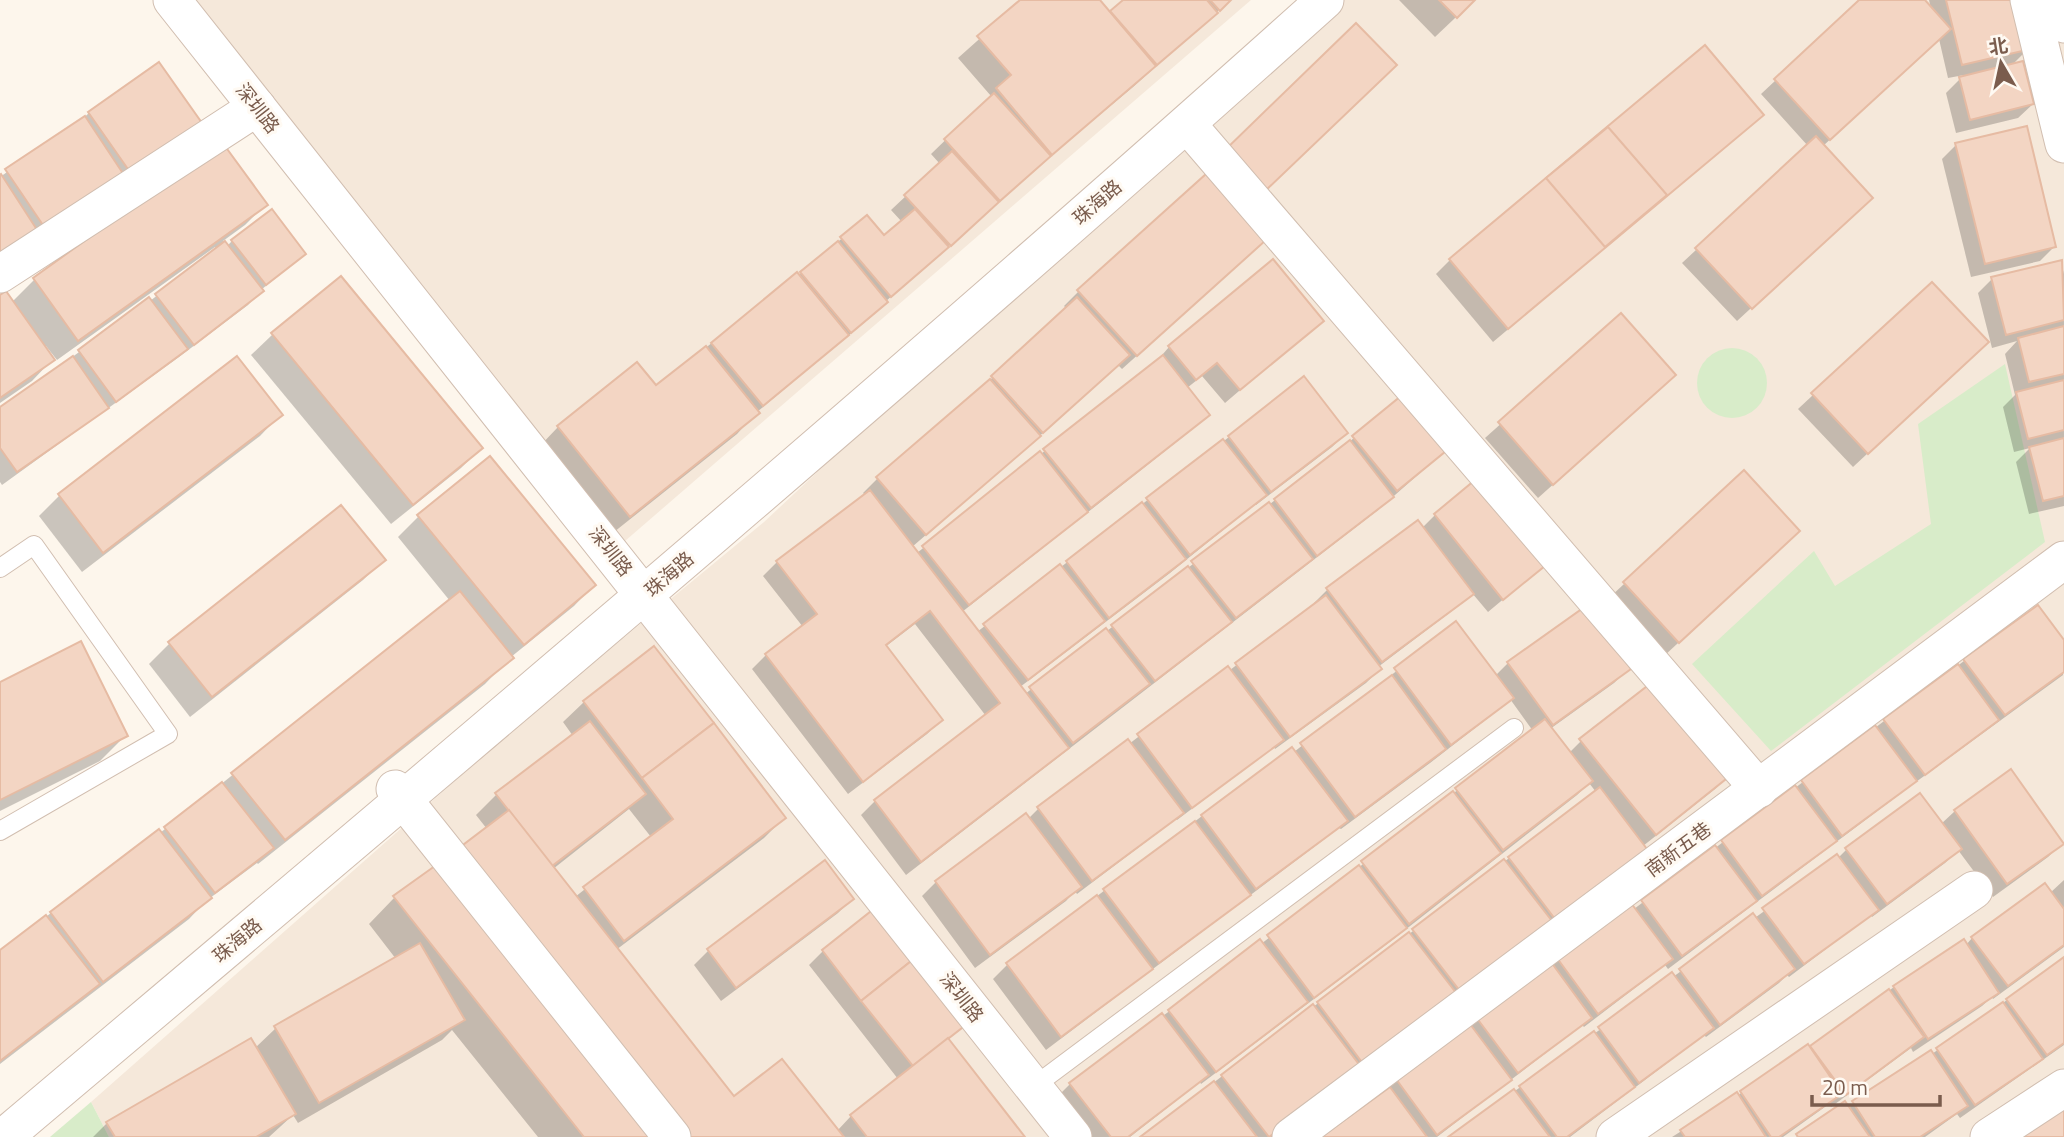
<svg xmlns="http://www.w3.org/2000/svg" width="2064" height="1137" viewBox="0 0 2064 1137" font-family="'Titillium Web','Noto Sans SC',sans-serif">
  <rect width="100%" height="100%" fill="#fdf6ec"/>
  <g fill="#f5e8da">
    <path d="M195,0H1251L625,541Z"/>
    <path d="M1332,0H2064V1137H109L91,1102L524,720L764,522L952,346Z"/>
  </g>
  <g fill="#d8ecc9">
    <circle cx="1732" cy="383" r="35"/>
    <path d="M2005,364L2045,542L1771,751L1692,664L1814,551L1835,586L1931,524L1918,424Z"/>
    <path d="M91,1102L109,1137H50Z"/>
  </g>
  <g fill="#0003" fill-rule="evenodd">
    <path d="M1023,0H1097L1109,14L1125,0H1230L1133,87L1030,173L885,302L872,316L757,412L737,434L609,536L538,448L558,427L656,388L797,274L798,276L867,217L884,238L902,222L891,210L940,164L931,154L991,96L958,58Z"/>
    <path d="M1399,0H1474L1435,37Z"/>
    <path d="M1862,0H1923L1931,9L1929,0H2017L2029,48L2011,66L2033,104L2018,118L1956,133L1946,93L1964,75L1948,78L1939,39L1823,146L1856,212L1737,321L1682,263L1808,146L1761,94Z"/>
    <path d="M89,113L199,122L32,243L0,177L80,121Z"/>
    <path d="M1747,128L1493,342L1436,274L1450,260Z"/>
    <path d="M1956,145L2055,246L2040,261L1971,277L1942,159Z"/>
    <path d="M1206,176L1250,254L1122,369L1118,365L1024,450L912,547L917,553L1156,362L1169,347L1321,321L1225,403L1202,376L1187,388L1208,414L1194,428L962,612L977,632L1304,379L1346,433L1332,447L1256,505L1255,504L1170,573L1020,687L1025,694L1107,631L1342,448L1400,399L1429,465L1378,510L906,875L861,815L875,801L986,716L915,624L885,647L941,720L927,734L848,794L752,669L766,655L803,627L763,576L777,562L865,495L863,493L877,479L978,391L1067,309L1064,306L1078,292Z"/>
    <path d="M265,205L245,225L223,241L227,246L232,241L304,254L261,290L248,305L179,357L2,485L0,482V409L150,301L217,249L215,247L57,360L46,346L44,348L52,360L32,381L0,403V298L12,302L34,280Z"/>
    <path d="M2061,262L2064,274V506L2029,514L2016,462L2030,448L2014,452L2003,407L2015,395L2005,354L2017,341L1992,348L1978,293L1992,279Z"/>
    <path d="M341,278L481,448L461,468L391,524L251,355L272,335Z"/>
    <path d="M1932,284L1972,356L1853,467L1798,409Z"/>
    <path d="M1621,316L1660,389L1538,498L1485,438Z"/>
    <path d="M237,359L280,415L260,436L82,572L39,516L59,496Z"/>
    <path d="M490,458L594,585L574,606L511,657L485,684L258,864L257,863L206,901L189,919L0,1064V952L158,831L160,833L450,601L398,537L418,517Z"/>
    <path d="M1744,473L1784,545L1664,656L1610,597Z"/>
    <path d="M341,508L383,560L363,580L190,717L149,664L169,644Z"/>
    <path d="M1435,515L1549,561L1488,612L1472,593L1457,607L1378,667L1380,669L1366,683L1275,749L1274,747L1177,820L1176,819L1077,894L1075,891L1066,901L975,968L922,896L936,882L1028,819L1038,809L1129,744L1228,668L1230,670L1315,605L1314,603L1328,589L1422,528Z"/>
    <path d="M1456,624L1495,676L1508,663L1628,669L1614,683L1550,729L1569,753L1581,741L1729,775L1715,789L1643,846L1645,849L1272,1137H1142L1596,792L1589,783L1577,795L1391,941L1201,1084L1200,1082L1130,1137H1086L1056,1098L1070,1084L1261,944L1533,731L1510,699L1497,711L1430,763L1341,829L1339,828L1046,1050L993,979L1007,965L1202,816L1292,749L1294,752Z"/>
    <path d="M2064,643L2063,675L1909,787L1668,969L1665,965L1584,1027L1582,1025L1437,1137H1324L1558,959L1634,909L1964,661Z"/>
    <path d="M0,684L126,735L100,761L0,811Z"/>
    <path d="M584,702L784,818L764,838L616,950L733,1099L837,1131L851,1116L898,1079L809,965L823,951L874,910L965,1023L948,1040L1023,1137H538L452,1030L442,1040L298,1123L293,1115L269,1137H93L107,1123L255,1048L276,1028L396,959L369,924L394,898L487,829L476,815L497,794L573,736L563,722ZM629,809L651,837L575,897L553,869Z"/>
    <path d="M1955,811L2062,843L2048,857L1993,897L1958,850L1945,863L1872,917L1871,915L1789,977L1787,975L1779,983L1706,1037L1704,1035L1570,1137H1451L1838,858L1847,849L1941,824Z"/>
    <path d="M824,862L852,899L838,913L721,1001L694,965L708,951Z"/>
    <path d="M2064,880V947L1993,999L1992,997L1982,1006L1913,1052L1911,1048L1831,1107L1829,1104L1783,1137H1672L1737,1096L1808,1047L1809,1049L1894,987L1964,941L1966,945L1972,938L2050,893Z"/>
    <path d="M2064,959V1045L1960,1118L1957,1114L1925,1137H1796L1845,1103L1848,1108L1931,1052L1932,1054Z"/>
  </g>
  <g fill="#f3d5c3" stroke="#e6bba3" stroke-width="2">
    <path d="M1020,0H1100L1156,66L1052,155L996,88L1011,75L977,36Z"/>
    <path d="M1123,0H1207L1218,13L1157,65L1110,11Z"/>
    <path d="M1210,0H1231L1220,11Z"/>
    <path d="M1439,0H1475L1457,18Z"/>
    <path d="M1859,0H1925L1951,29L1830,140L1774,79Z"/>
    <path d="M1946,0H2019L2031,49L1962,65Z"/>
    <path d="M1356,23L1397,65L1263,193L1223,152Z"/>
    <path d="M1705,45L1764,115L1508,329L1449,259Z"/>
    <path d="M2023,61L2034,104L1970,120L1959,77Z"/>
    <path d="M159,62L202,123L130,172L88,112Z"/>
    <path d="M994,93L1051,156L1000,201L944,139Z"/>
    <path d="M85,116L126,178L47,231L5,169Z"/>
    <path d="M2027,126L2056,247L1985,264L1955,143Z"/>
    <path d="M1608,127L1667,195L1605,247L1546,178Z"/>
    <path d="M1816,136L1873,198L1752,309L1695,248Z"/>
    <path d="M222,142L268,205L78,341L33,278Z"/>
    <path d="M952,151L999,202L951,246L904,195Z"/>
    <path d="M1,174L41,236L0,262V175Z"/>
    <path d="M1206,174L1266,240L1137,356L1077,290Z"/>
    <path d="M272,209L306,254L266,285L231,240Z"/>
    <path d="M915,209L949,247L891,297L840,237L867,215L884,235Z"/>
    <path d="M225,241L264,291L194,345L155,294Z"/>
    <path d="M838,241L888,302L851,333L800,272Z"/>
    <path d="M1273,259L1324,321L1240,390L1217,363L1196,380L1168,346Z"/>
    <path d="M2062,260L2064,320L2006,335L1991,277Z"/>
    <path d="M797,272L849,335L763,406L711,343Z"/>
    <path d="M341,276L483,448L413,505L271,333Z"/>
    <path d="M1932,282L1989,342L1868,454L1811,393Z"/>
    <path d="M6,291L55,360L0,398V295Z"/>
    <path d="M149,297L188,349L116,402L78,350Z"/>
    <path d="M1077,297L1130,355L1043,433L991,376Z"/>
    <path d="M1621,313L1676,375L1553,485L1498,422Z"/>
    <path d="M2064,326V374L2029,382L2018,338Z"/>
    <path d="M706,346L760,413L630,517L557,426L637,362L656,385Z"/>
    <path d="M1163,355L1210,415L1091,508L1043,449Z"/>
    <path d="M73,356L109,408L17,472L0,448V407Z"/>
    <path d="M237,356L283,415L103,553L58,494Z"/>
    <path d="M1304,376L1348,433L1271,492L1228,436Z"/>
    <path d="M990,379L1041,436L926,535L876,477Z"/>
    <path d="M2064,380V430L2028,439L2016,392Z"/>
    <path d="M1401,396L1446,451L1397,491L1352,436Z"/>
    <path d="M2064,438V496L2043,501L2029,447Z"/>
    <path d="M1223,439L1267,495L1190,555L1146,498Z"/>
    <path d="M1350,440L1394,497L1317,556L1274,499Z"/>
    <path d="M1040,451L1088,512L969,605L922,546Z"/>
    <path d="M490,456L596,585L524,645L417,515Z"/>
    <path d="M1744,470L1800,531L1679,643L1623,582Z"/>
    <path d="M1481,475L1551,561L1503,600L1434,514Z"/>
    <path d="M870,490L1069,748L921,862L874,800L1000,703L930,611L886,645L943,720L863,782L765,654L817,614L776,561Z"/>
    <path d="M1142,502L1186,559L1109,618L1066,561Z"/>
    <path d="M1269,502L1313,559L1236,618L1191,561Z"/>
    <path d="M341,505L386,560L212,697L168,642Z"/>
    <path d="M1418,520L1474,594L1382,662L1326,588Z"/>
    <path d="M1060,564L1105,621L1028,680L983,624Z"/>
    <path d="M1188,566L1232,622L1155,681L1111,625Z"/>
    <path d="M460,591L514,658L285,840L231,773Z"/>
    <path d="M1326,595L1382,669L1290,737L1235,663Z"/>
    <path d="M2038,605L2064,640V672L2005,715L1963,659Z"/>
    <path d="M1586,606L1631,669L1553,725L1507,662Z"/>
    <path d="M1456,621L1514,698L1451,745L1394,668Z"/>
    <path d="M1106,628L1150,684L1073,743L1029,687Z"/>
    <path d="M81,641L128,736L0,800V682Z"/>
    <path d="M654,646L714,723L642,778L583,701Z"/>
    <path d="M1958,664L1999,720L1925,775L1883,719Z"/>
    <path d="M1228,666L1284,740L1192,808L1137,734Z"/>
    <path d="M1392,675L1446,749L1355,817L1300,743Z"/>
    <path d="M1655,680L1731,775L1656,835L1579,739Z"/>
    <path d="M1545,719L1593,781L1503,850L1455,788Z"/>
    <path d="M590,721L646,794L552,866L495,793Z"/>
    <path d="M714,723L786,818L624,941L583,887L673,819L642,778Z"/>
    <path d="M1875,725L1917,781L1842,836L1801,780Z"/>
    <path d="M1128,739L1184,813L1092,881L1037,807Z"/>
    <path d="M1292,747L1348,821L1256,889L1201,815Z"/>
    <path d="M2011,769L2064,844L2007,884L1954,810Z"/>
    <path d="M222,782L274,848L215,893L164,827Z"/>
    <path d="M1795,785L1837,841L1762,896L1721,840Z"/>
    <path d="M1600,787L1647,849L1555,919L1508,857Z"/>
    <path d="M1453,791L1501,853L1409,924L1361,861Z"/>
    <path d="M1920,793L1962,849L1887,904L1845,848Z"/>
    <path d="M509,810L734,1096L782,1059L844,1137H688L459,848Z"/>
    <path d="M1026,813L1082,887L990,955L935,881Z"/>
    <path d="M1195,821L1251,895L1159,963L1103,889Z"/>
    <path d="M159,829L212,898L103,982L50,912Z"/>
    <path d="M1715,845L1757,901L1682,956L1641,900Z"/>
    <path d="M1837,854L1879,910L1804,964L1762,908Z"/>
    <path d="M1504,859L1552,921L1460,991L1412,929Z"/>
    <path d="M825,860L854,899L736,988L707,949Z"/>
    <path d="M439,863L653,1137H584L393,896Z"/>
    <path d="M1359,865L1407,928L1314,998L1267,935Z"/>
    <path d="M2045,883L2064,909V945L2008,986L1971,937Z"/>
    <path d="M1097,895L1153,969L1061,1037L1006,963Z"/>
    <path d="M1631,903L1673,959L1598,1014L1557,958Z"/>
    <path d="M875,908L915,958L861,1001L822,950Z"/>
    <path d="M1753,913L1795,969L1720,1025L1679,969Z"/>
    <path d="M46,915L100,984L0,1061V950Z"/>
    <path d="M1409,932L1457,994L1364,1065L1317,1002Z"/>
    <path d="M1260,939L1308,1002L1216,1072L1168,1010Z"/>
    <path d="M1964,939L1999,993L1928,1039L1893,986Z"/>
    <path d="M420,943L465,1020L319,1103L274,1026Z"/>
    <path d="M2064,957V1043L2047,1055L2006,999Z"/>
    <path d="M915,958L967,1024L913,1066L861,1001Z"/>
    <path d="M1551,962L1592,1018L1518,1073L1476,1017Z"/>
    <path d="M1672,972L1714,1028L1639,1083L1598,1027Z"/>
    <path d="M1889,989L1924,1037L1846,1095L1810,1046Z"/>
    <path d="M2003,1002L2043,1059L1975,1105L1936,1048Z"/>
    <path d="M1313,1004L1361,1067L1269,1137L1221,1075Z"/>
    <path d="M1162,1013L1209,1075L1128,1137H1111L1069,1083Z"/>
    <path d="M1470,1024L1512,1080L1437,1135L1396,1079Z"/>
    <path d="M1594,1031L1635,1087L1567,1137H1557L1519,1086Z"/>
    <path d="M251,1038L296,1114L256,1137H115L106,1122Z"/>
    <path d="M948,1038L1025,1137H867L850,1115Z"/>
    <path d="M1808,1044L1842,1094L1779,1137H1771L1740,1091Z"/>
    <path d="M1931,1050L1968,1106L1920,1137H1875L1852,1101Z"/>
    <path d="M1214,1081L1257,1137H1140Z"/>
    <path d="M1390,1087L1427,1137H1321Z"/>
    <path d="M1514,1089L1550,1137H1448Z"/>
    <path d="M1737,1092L1766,1137H1685L1680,1130Z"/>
    <path d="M1845,1101L1870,1137H1798L1796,1134Z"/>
    <path d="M2064,1105V1137H2015Z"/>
  </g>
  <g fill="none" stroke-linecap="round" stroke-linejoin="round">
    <defs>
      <g id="service">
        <path d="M0,568L34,545L168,734L0,831"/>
        <path d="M1033,1087L1514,728"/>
      </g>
      <g id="minor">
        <path d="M172,0L1073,1137"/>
        <path d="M2029,0L2064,144"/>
        <path d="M2058,0L2064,24"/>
        <path d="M1187,124L1759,789"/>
        <path d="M0,274L257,107"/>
        <path d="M395,789L672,1137"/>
        <path d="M4,1137C448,762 893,388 1325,0"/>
        <path d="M1291,1137L2064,560"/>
        <path d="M1615,1137L1974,890"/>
        <path d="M1989,1137L2064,1088"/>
      </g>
    </defs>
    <use href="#service" stroke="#d1beb0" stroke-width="20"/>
    <use href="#minor" stroke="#d1beb0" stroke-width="39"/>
    <use href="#service" stroke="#fff" stroke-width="18"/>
    <use href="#minor" stroke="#fff" stroke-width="37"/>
  </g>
  <g text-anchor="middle" stroke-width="6" stroke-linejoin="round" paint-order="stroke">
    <g font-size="19" fill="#7a5c4d" stroke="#fffaf3">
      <text transform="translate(258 108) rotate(52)" y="7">深圳路</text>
      <text transform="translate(1097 202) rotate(-41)" y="7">珠海路</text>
      <text transform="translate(611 551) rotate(52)" y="7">深圳路</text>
      <text transform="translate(669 574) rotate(-41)" y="7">珠海路</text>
      <text transform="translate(1678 849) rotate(-37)" y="7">南新五巷</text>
      <text transform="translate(237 940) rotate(-40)" y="7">珠海路</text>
      <text transform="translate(962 997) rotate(52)" y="7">深圳路</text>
    </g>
  </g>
  <g transform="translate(2001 63) rotate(351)" stroke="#fffaf3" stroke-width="5" paint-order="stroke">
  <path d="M0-5L12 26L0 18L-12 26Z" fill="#7a5c4d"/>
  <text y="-10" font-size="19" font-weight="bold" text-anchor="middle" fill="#7a5c4d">北</text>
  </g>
  <path d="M1812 1095v10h128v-10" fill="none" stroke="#7a5c4d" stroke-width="3.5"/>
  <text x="1822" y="1095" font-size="21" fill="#7a5c4d" stroke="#fffaf3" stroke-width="5" paint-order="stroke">20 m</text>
</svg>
